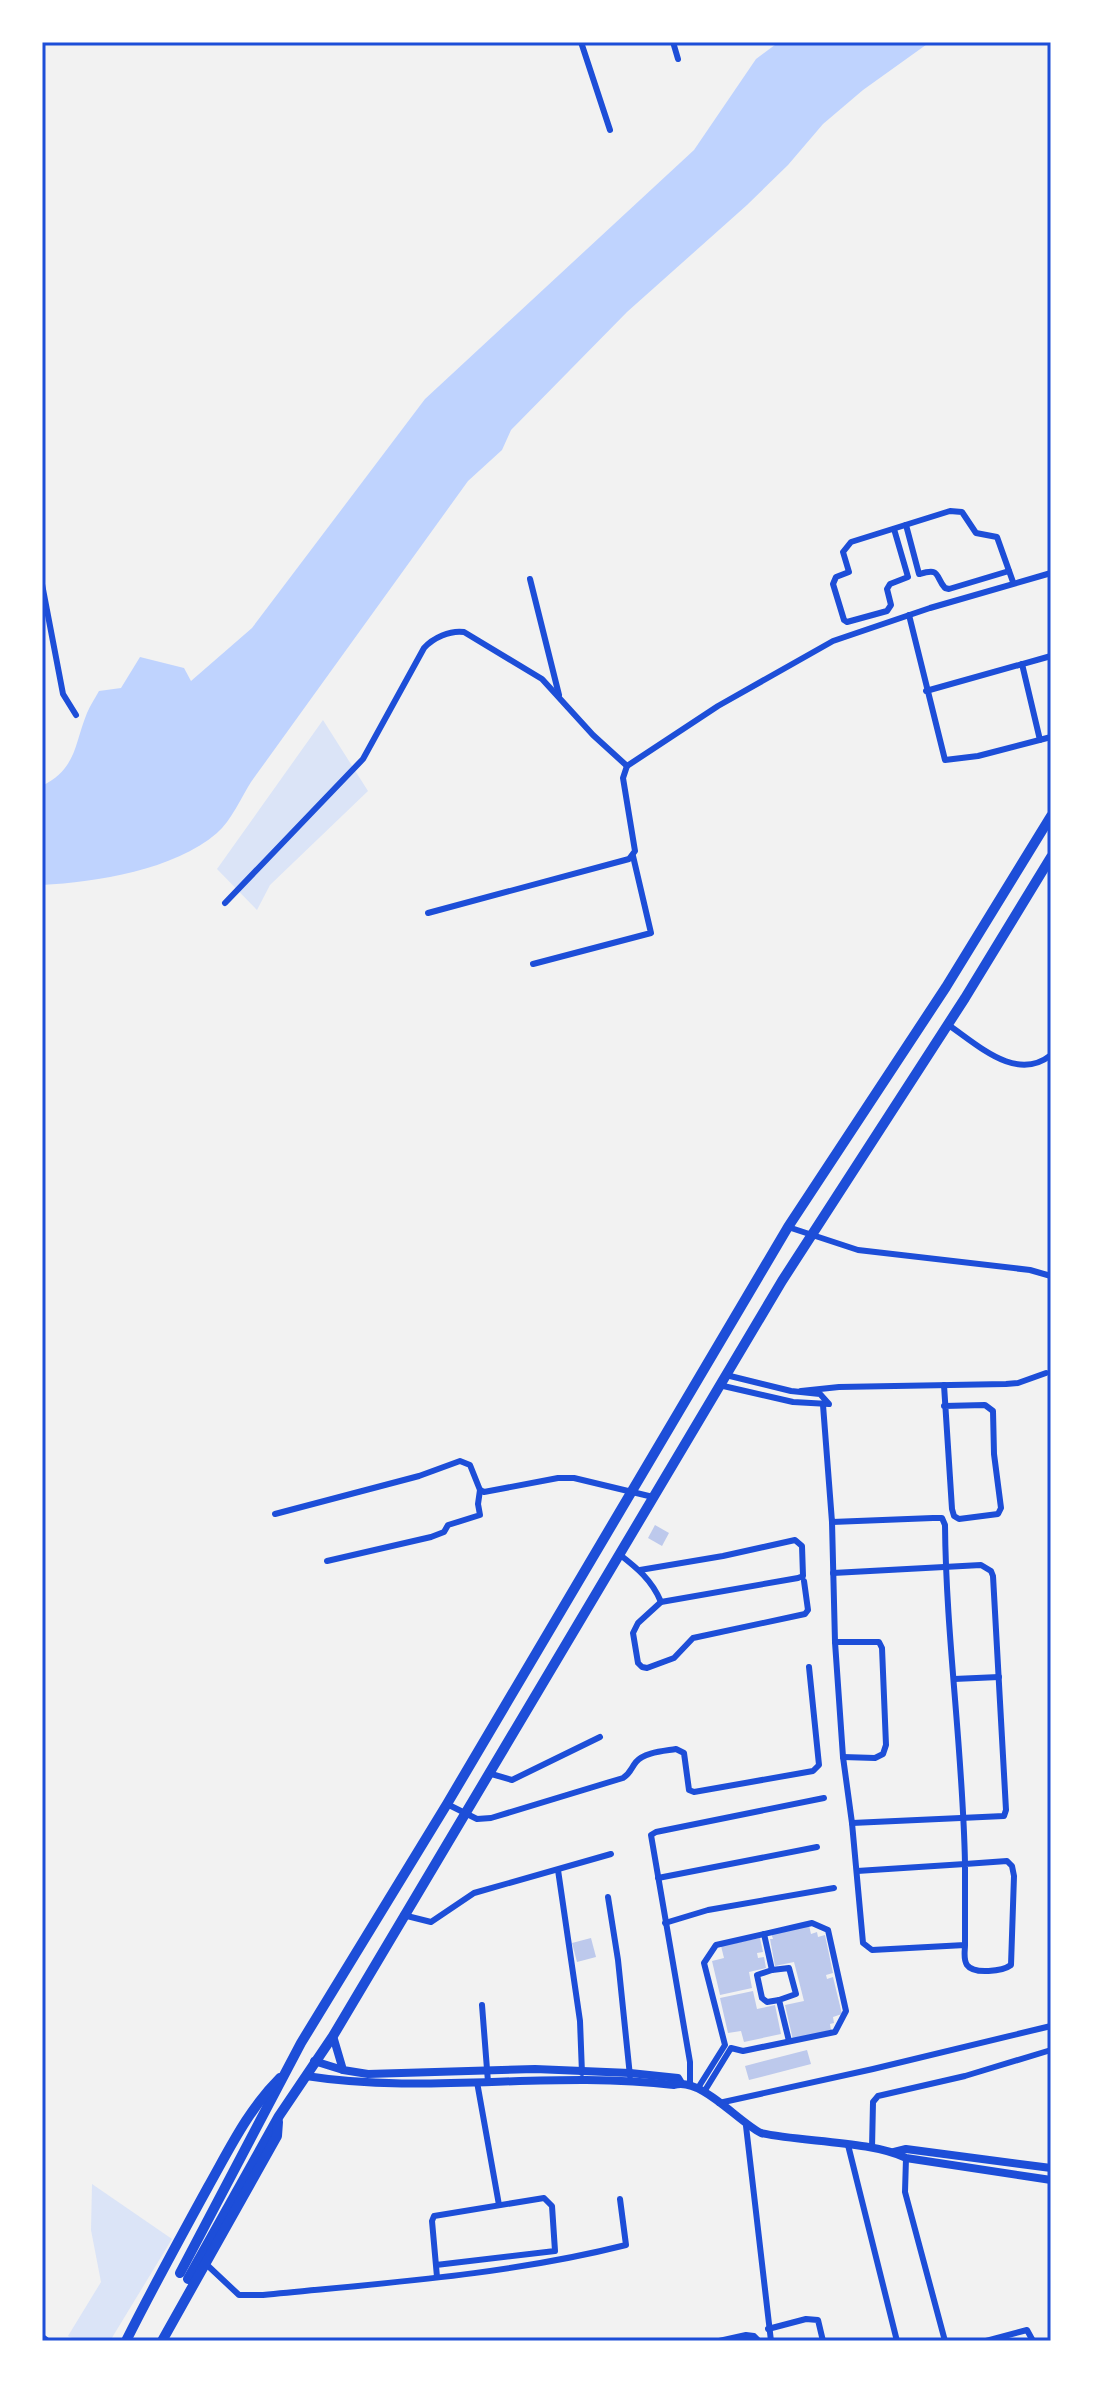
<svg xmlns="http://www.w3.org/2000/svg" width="1093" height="2383" viewBox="0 0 1093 2383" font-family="Lato,sans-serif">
  <rect width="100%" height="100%" fill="#f2f2f2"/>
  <g fill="#dbe4f7">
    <path d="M323,720L368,791L270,885L257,910L217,869Z"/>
    <path d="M92,2184L172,2239L110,2341H78L68,2336L101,2282L91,2230Z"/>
  </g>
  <path fill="#bfd3fe" d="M779,42H930L863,90L823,124L788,165L747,205L627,312L511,430L502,450L468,481L251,782C241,798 231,821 217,833C174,870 97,882 42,885V786C77,768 74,745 87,713C90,706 95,698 99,691L121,688L140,657L184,668L191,681L252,628L425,399L694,150L756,59Z"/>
  <g fill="#bdc9ec">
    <path d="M655,1525L669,1533L662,1546L648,1538Z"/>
    <path d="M809,1925L811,1934L817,1932L818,1937L825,1935L833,1973L826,1975L827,1979L833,1977L842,2014L833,2017L834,2023L830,2024L831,2030L793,2040L785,2005L804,2001L794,1962L775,1966L770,1939H773L771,1933Z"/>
    <path d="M591,1938L596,1957L577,1962L572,1943Z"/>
    <path d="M760,1938L763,1952L757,1953L758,1958L764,1957L766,1968L749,1972L752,1988L720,1995L712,1961L724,1958L721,1946Z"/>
    <path d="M753,1991L757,2009L775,2005L781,2034L744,2042L741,2031L728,2033L720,1998Z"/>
    <path d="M807,2050L811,2064L749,2080L745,2066Z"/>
  </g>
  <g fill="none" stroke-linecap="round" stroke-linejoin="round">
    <g stroke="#1d4ed8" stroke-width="6">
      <path d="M581,42L610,130"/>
      <path d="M673,42L678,59"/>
      <path d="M906,525L919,574"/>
      <path d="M894,529L908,577L890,584L887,589L891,605L887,611L847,622L844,620L833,584L836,577L849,572L843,552L851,542L950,511L962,512L976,533L997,537L1013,582"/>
      <path d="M920,574C941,567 935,577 945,588L949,589L1009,571"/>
      <path d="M530,579L559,695"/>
      <path d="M42,584L63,694L76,715"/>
      <path d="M909,615L945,760L978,756L1051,737"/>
      <path d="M1022,664L1040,740"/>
      <path d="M926,691L1051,656"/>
      <path d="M225,903L363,759L424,648C433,638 450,630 464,632L542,679L593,735L627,766L718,706L833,641L930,608L1051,573"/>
      <path d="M428,913L629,859L635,851L623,778L627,766"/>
      <path d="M533,964L651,933L633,856"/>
      <path d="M947,1024C977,1044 1016,1083 1051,1055"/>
      <path d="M788,1227L858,1250L1030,1270L1051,1276"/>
      <path d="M719,1385L793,1402L829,1404L820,1394L791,1391L726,1375"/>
      <path d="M944,1385L952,1509L954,1516L959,1519L998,1514L1001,1508L994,1454L993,1411L985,1405L944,1406"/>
      <path d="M801,1391L839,1387L1006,1384L1018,1383L1046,1373"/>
      <path d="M823,1405L832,1522L933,1518H942L945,1525C946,1638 963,1751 965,1864L857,1871"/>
      <path d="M275,1514L419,1476L460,1461L470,1465L480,1490L484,1492L558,1478H574L653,1497"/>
      <path d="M832,1522L835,1642L843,1757L852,1823L863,1943L872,1950L965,1945V1864L1007,1861L1012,1866L1014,1876L1011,1965C1003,1971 974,1975 967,1965C963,1959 965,1951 965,1945"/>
      <path d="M619,1554C637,1568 652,1580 661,1602"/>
      <path d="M327,1561L431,1537L444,1532L448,1525L480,1515L478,1504L480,1490"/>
      <path d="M640,1570L723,1556L795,1540L802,1546L803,1576L798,1578L661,1602L638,1623L633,1633L638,1663L642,1667L647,1668L674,1658L693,1638L805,1614L808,1610L804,1581"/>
      <path d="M833,1573L981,1565L991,1571L993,1576L1006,1810L1004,1816L852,1823"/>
      <path d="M835,1642H879L882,1648L886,1745L883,1754L875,1758L843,1757"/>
      <path d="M954,1679L999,1677"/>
      <path d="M488,1773L512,1780L600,1737"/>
      <path d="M447,1804L477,1819L491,1818L623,1778C631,1773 631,1768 636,1762C644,1752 665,1751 676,1749L684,1753L689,1790L694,1792L813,1771L819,1765L809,1667"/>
      <path d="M558,1870L580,2021L582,2073"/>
      <path d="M658,1878L817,1847"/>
      <path d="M608,1897L618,1960L630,2076"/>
      <path d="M403,1915L431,1922L474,1893L611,1854"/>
      <path d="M665,1923L708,1910L834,1888"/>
      <path d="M764,1934L772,1970L789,1968L796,1994L779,2000L789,2041"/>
      <path d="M772,1970L757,1975L762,1998L767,2002L779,2000"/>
      <path d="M482,2005L488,2082"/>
      <path d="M477,2082L499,2205"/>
      <path d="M690,2085V2062L651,1835L656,1832L824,1798"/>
      <path d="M698,2088L725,2045L704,1963L716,1945L812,1923L828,1930L846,2011L835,2032L743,2051L731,2048L704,2092"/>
      <path d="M719,2103L873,2069L1051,2026"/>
      <path d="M746,2126L771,2341"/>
      <path d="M848,2145L897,2341"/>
      <path d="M872,2148L873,2102L878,2096L965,2076L1051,2050"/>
      <path d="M906,2158L905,2192L945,2341"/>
      <path d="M206,2264L239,2295H263C384,2283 507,2275 626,2245L620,2199"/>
      <path d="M436,2265L555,2251L552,2206L544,2198L434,2216L432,2221L437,2277"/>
      <path d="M768,2329L806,2319L818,2320L823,2341"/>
      <path d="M719,2341L746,2335L754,2336L759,2341"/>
      <path d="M986,2341L1027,2330L1033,2341"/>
    </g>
    <g stroke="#1d4ed8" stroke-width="8">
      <path d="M333,2036L343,2070L368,2074L535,2069L630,2073L678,2078L681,2083"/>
      <path d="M314,2061L343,2070"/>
      <path d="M306,2076C427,2095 552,2070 674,2085C701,2077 737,2121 761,2133C801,2142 873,2141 906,2158L1051,2180"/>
      <path d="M894,2152L906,2149L1051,2168"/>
      <path d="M42,2338L46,2341"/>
    </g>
    <g stroke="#1d4ed8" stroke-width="10">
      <path d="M180,2273L301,2043L447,1804L788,1227L946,987L1051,816"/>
      <path d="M188,2279L279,2116L333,2036L782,1281L965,998L1051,857"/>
      <path d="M126,2341C152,2289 180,2238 208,2187C230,2148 248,2110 280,2078"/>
      <path d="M162,2341L277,2136L278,2122"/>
    </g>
  </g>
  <rect width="1093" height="2383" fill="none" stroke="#ffffff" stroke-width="88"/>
  <rect x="44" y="44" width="1005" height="2295" fill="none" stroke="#1d4ed8" stroke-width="3"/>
</svg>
